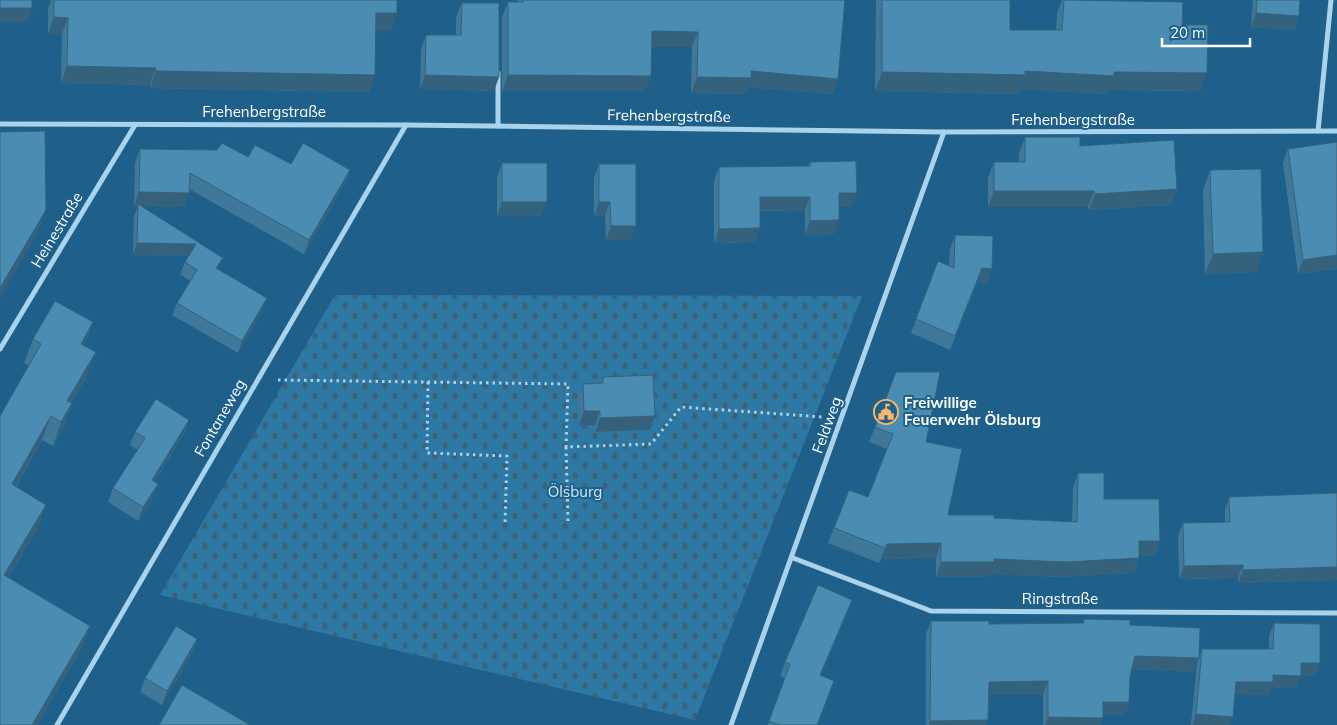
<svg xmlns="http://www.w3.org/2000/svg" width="1337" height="725" viewBox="0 0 1337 725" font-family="Mulish,sans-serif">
  <defs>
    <pattern id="cemetery-stones" width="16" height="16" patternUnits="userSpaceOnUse" patternTransform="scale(1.25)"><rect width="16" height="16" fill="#2e79a4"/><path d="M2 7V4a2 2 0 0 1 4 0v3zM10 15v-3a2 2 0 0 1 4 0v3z" fill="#3d6278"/></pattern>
  </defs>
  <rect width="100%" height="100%" fill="#1e6089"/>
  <path fill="url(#cemetery-stones)" d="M335,295L862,296L695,720L160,595Z"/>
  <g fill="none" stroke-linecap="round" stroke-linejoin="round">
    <g stroke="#a8d3eb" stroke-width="3" stroke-dasharray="2.5 4" stroke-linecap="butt">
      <path d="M278,380L568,384L566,447L651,444L681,407L823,417"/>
      <path d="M428,382L427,453L507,456L505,525"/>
      <path d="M566,447L568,522"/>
    </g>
    <g stroke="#a8d3eb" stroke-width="5">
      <path d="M0,124L406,125L944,132L1337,131"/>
      <path d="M498,126V73"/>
      <path d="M1318,131L1331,0"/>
      <path d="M0,349L135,125"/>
      <path d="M793,558L931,611L1337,613"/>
      <path d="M57,725L406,125"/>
      <path d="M731,725L944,132"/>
    </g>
  </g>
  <g fill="#407899">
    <path d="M51,0H397L391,30H376L369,92L150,88V85L61,83L62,34H48V9Z"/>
    <path d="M517,0H845L833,94L748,87L746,94L691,93L692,47H652L651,76L645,91H502V17L508,2H517Z"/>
    <path d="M876,0H1010V30H1056L1057,13L1062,0H1093L1182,25L1200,91L1109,90L1108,94L1020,89L1018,94L875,91Z"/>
    <path d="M1253,0H1300L1299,16L1294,30L1251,27Z"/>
    <path d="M462,3L494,91L420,89L421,49L426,35H456V17Z"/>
    <path d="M1025,137L1080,146L1177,189L1171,205L1089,210L1088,207H988V178L994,162H1019V153Z"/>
    <path d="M1337,142V269L1298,274L1283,163L1288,149Z"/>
    <path d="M140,149L248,157L291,164L350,170L345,183L304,254L189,189L184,207L141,206L218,270L263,310L238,353L172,315L177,303L190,281L180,274L185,262L189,256L133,255L134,216L138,206H134L135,163Z"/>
    <path d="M810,162L851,207H839L834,234L805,235V210L760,211L755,242L714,243V181L719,167L808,166Z"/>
    <path d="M502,163L541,216H497V177Z"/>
    <path d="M599,164L631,240H606L605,215L594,216V178Z"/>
    <path d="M1210,170L1256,272L1205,274L1203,190Z"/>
    <path d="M955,235L987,283L977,282L950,350L911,333L938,261L949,266L950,249Z"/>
    <path d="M33,339L85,346L87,376L71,403H72L64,427L53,446L42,440L16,487L38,528L8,578L90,626L81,649L37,725H0V416L29,366L24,363Z"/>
    <path d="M603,377L650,430L595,432V425H579L578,398L583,384H601Z"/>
    <path d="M189,420L184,434L154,482L153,498L138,521L108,502L113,488L138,450L130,445L135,432Z"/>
    <path d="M875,427L926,442L948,515L1072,522L1073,488L1078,473L1104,499L1160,541L1154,556H1139V558L1134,573L1061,577L990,574L989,577H936V558L881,559L879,563L828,543L834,528L868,497L887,449L869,442Z"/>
    <path d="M1337,493V580L1238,583V578L1179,579L1178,536L1183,523L1225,522V510L1229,497Z"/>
    <path d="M852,600L847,613L821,675L817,725H768L785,678L780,676L785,662Z"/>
    <path d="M1084,619L1130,625L1199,657L1202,649H1269V636L1274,623L1316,676L1301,675L1296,688H1271L1268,695L1235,694L1230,725H1191L1197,662L1194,672L1132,669L1130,676L1129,702L1125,715H1103L1100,725H1043V695H989L988,720L986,725H926V634L931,621L989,624L1083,623Z"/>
    <path d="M197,639L192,653L162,705L140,692L145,678Z"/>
  </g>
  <g fill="#34627d">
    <path d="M0,8H32L27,22H0Z"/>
    <path d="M376,13H397L391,30H370Z"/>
    <path d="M1256,13L1299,16L1294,30L1251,27Z"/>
    <path d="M54,17L68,18L62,34H48Z"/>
    <path d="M652,31L698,32L692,47H646Z"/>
    <path d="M67,66L156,68L150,85L61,83Z"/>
    <path d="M156,71L375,75L369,92L150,88Z"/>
    <path d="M751,71L838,79L833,94L748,87L746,94L691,93L697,77Z"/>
    <path d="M1025,71L1114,72L1207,73L1200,91L1109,90L1108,94L1020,89L1018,94L875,91L882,72Z"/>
    <path d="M425,75L499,77L494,91L420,89Z"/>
    <path d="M508,75L651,76L645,91H502Z"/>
    <path d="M350,170L345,183L304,254L309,240Z"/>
    <path d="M1177,189L1171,205L1089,210L1095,194Z"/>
    <path d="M994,191H1094L1088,207H988Z"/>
    <path d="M139,192L189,193L184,207L138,206V204V206H134Z"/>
    <path d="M839,193H857L851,207H834Z"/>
    <path d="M760,197H810L805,210L755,211Z"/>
    <path d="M502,202H547L541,216H497Z"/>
    <path d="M599,202H610L605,215L594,216Z"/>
    <path d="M46,210L38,233L0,297V288Z"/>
    <path d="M839,220L834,234L805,235L810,221Z"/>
    <path d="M611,226H636L631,240H606Z"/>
    <path d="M760,228L755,242L714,243L719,229Z"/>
    <path d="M137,243L196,244L192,256L133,255Z"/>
    <path d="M1263,252L1256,272L1205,274L1213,254Z"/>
    <path d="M1337,255V269L1298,274L1303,260Z"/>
    <path d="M223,258L218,270L216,268Z"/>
    <path d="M982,268L992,269L987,283L977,282L950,350Z"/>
    <path d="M267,298L263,310L238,353L242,341Z"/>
    <path d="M93,322L85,346L81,344Z"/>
    <path d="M96,352L87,376L60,422L67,401Z"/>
    <path d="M72,403L64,427L53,446L61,422Z"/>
    <path d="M584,411H600L595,425H579Z"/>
    <path d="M51,416L42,440L3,508L12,484Z"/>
    <path d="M655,416L650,430L595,432L600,418Z"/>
    <path d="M189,420L184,434L146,494L152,480Z"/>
    <path d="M158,484L153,498L138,521L143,507Z"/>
    <path d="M46,505L38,528L0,591L4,575Z"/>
    <path d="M1139,541H1160L1154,556H1134Z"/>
    <path d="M941,543L936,558L881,559L879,563L887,544Z"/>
    <path d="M1139,558L1134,573L1061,577L990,574L989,577H936L941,562L994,559Z"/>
    <path d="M1243,565L1238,578L1179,579L1184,566Z"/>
    <path d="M1337,567V580L1238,583L1243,570Z"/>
    <path d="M852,600L847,613L815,689L820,675Z"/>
    <path d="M90,626L81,649L37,725H32Z"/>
    <path d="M197,639L192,653L162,705L167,691Z"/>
    <path d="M1135,656L1199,658L1194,672L1131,669Z"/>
    <path d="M1301,663H1320L1316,676L1297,675Z"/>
    <path d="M1273,675L1301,676L1296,688H1271L1268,695L1231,694L1236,682Z"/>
    <path d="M1048,681L1043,695H984L989,682Z"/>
    <path d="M1103,702H1129L1125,715H1098Z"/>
    <path d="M1196,714L1233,717L1230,725H1192Z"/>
    <path d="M1048,717L1103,718L1100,725H1045Z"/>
    <path d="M988,720L986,725H929L930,721Z"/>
  </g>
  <g fill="#4a8cb2" stroke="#34627d">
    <rect x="0" y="0" width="32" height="8"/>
    <path d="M54,0H397V13H376L375,75L156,71V68L67,66L68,18L54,17Z"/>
    <path d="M523,0H845L838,79L751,71V78L697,77L698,32L652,31L651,76L508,75V2H523Z"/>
    <path d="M882,0H1010V30H1062L1064,0L1183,2L1182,25H1208L1207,73L1114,72V76L1025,71V75L882,72Z"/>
    <path d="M1257,0H1300L1299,16L1256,13Z"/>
    <path d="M462,3H499V77L425,75L426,35H461Z"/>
    <path d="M45,131L46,210L0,288V132Z"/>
    <path d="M1025,137H1080V146L1174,140L1177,189L1095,194L1094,191H994V162H1025Z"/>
    <path d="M1337,142V255L1303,260L1288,149Z"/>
    <path d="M222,143L248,157L255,145L291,164L303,143L350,170L309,240L190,173L189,193L139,192L140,149L217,150Z"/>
    <path d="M856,161L857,193H839V220L810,221V197H760V228L719,229V167L810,166V162Z"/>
    <rect x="502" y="163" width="45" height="39"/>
    <path d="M599,164H636V226H611L610,202H599Z"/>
    <path d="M1261,169L1263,252L1213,254L1210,170Z"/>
    <path d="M138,204L223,258L216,268L267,298L242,341L177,303L197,270L185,262L196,244L137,243Z"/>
    <path d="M955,235L993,236L992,269L982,268L955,336L916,319L938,261L954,268Z"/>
    <path d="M55,301L93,322L81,344L96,352L67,401L72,403L61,422L51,416L12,484L46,505L4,575L90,626L32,725H0V416L41,344L33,339Z"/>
    <path d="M896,372H940L926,442L962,449L948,515H994V518L1077,522L1078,473H1104V499H1159L1160,541H1139V558L1066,562L994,559V562H941V543L887,544L885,548L834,528L849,490L868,497L893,434L875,427Z"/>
    <path d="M653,375L655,416L600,418V411H584L583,384L603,383V377Z"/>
    <path d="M156,399L189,420L152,480L158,484L143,507L113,488L145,438L135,432Z"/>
    <path d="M1337,493V567L1243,570V565L1184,566L1183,523L1230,522L1229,497Z"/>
    <path d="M818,585L852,600L820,675L834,681L817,725H780L769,721L790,664L785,662Z"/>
    <path d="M1084,619L1130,620V625L1200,628L1199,658L1135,656L1130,676L1129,702H1103V718L1048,717V681L989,682L988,720L930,721L931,621H989V624L1084,623Z"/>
    <path d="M1274,623L1320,624V663H1301V676L1273,675V682H1236L1233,717L1196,714L1202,649H1273Z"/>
    <path d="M176,626L197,639L167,691L145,678Z"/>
    <path d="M182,685L250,725H159Z"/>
  </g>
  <defs>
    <symbol id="civic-ring" viewBox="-11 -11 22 22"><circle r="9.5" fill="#1e6089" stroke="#fab668" stroke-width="1.5"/><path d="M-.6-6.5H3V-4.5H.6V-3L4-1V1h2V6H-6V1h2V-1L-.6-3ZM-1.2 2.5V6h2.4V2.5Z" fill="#fab668"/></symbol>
  </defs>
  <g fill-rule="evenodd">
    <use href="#civic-ring" x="872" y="398" width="28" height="28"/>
  </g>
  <g text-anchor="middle" stroke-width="4" stroke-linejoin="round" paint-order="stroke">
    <g font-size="15" fill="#fff" stroke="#1e6089">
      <text x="264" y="117">Frehenbergstraße</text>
      <text transform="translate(669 116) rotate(1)" y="5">Frehenbergstraße</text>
      <text x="1073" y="125">Frehenbergstraße</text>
      <text transform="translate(57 230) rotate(-59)" y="5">Heinestraße</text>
      <text transform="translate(220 418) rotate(-60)" y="5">Fontaneweg</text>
      <text transform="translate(827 425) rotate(-70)" y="5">Feldweg</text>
      <text x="1060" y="604">Ringstraße</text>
    </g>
    <g font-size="15" font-weight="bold" fill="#fff" stroke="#1e6089" text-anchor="start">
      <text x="904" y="408">Freiwillige<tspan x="904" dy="17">Feuerwehr Ölsburg</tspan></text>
    </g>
    <g font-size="15" fill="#cde8f8" stroke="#1e6089">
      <text x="575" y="497">Ölsburg</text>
    </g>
  </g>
  <path d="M1162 38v8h88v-8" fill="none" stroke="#ffffff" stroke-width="2.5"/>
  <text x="1170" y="38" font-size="15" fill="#ffffff" stroke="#1e6089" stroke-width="4" paint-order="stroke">20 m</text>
</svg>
